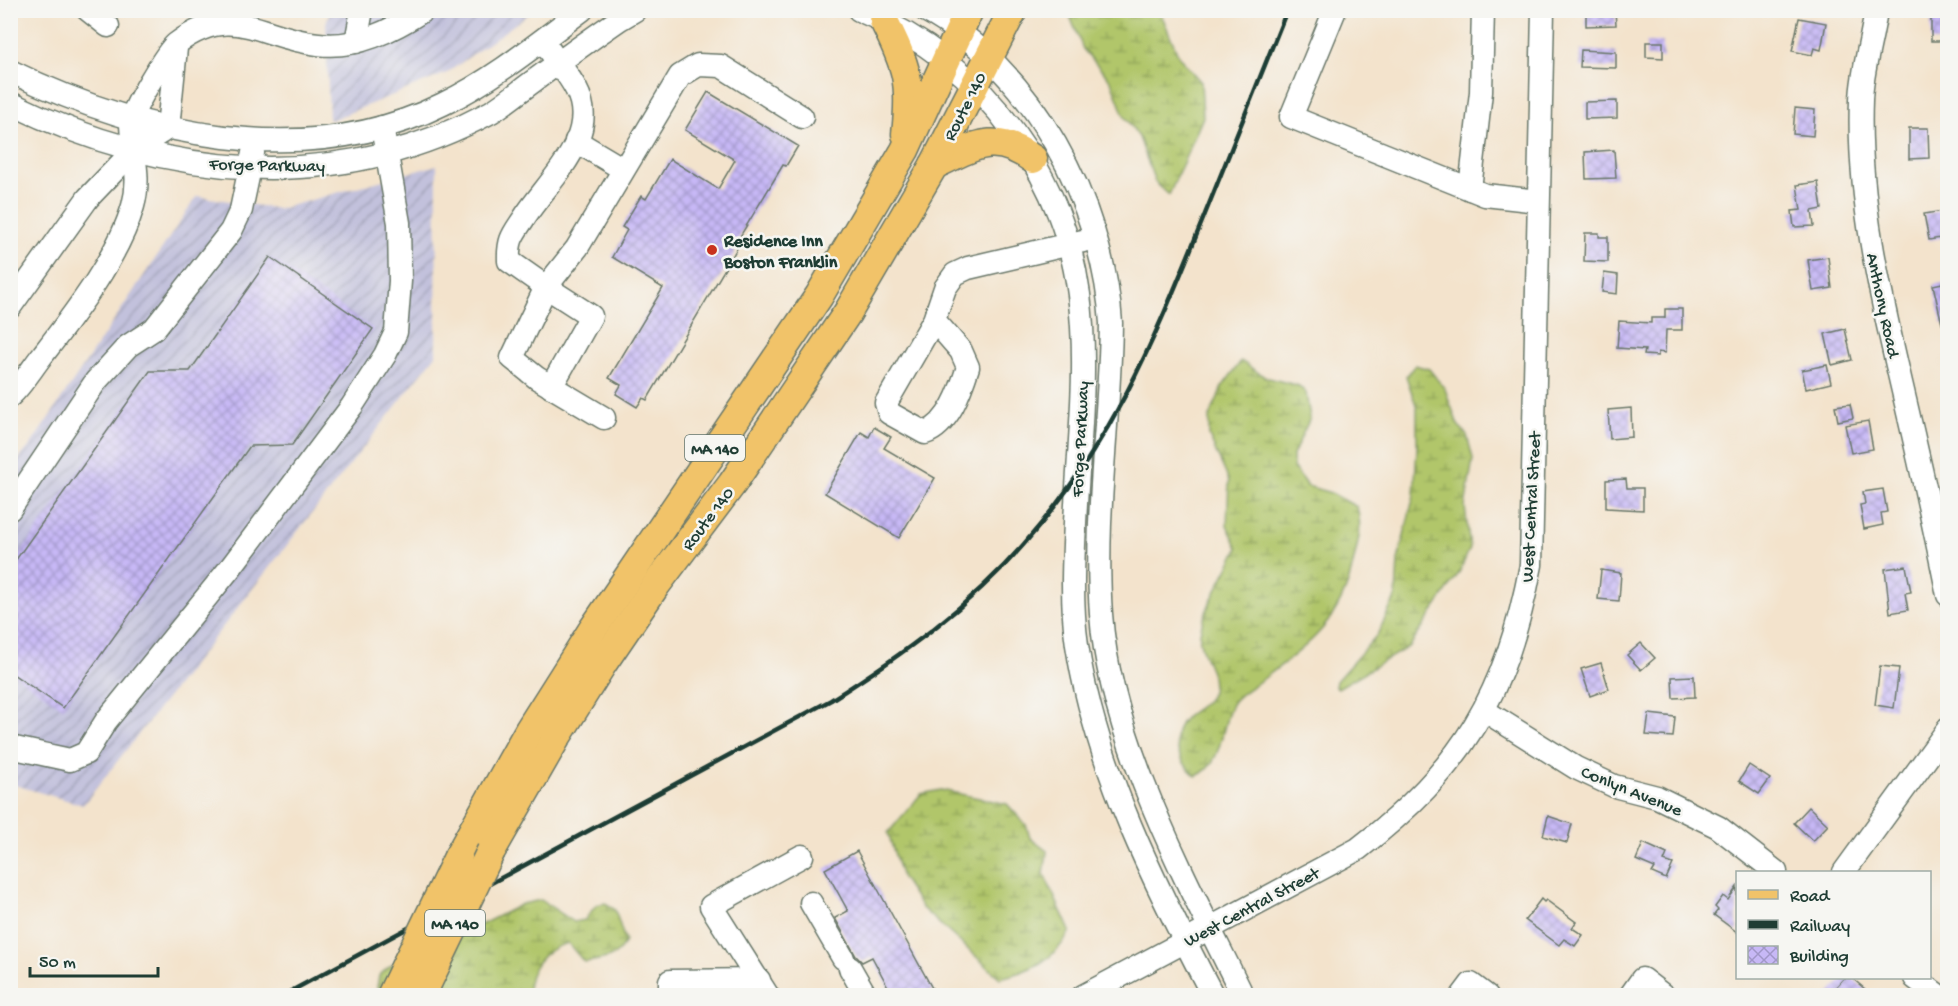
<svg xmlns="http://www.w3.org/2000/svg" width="1958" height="1006" viewBox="0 0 1958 1006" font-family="'Gochi Hand',sans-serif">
  <defs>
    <pattern id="industrial-furrows" width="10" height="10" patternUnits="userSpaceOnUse" patternTransform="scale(1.5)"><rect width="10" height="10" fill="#c2c1dc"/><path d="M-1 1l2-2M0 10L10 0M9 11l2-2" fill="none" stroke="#9d9eb3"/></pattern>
    <pattern id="wetland-marsh" width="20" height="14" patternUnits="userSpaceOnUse" patternTransform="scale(1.5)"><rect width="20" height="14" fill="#b1c66a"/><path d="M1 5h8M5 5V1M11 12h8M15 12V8" fill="none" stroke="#8fa258"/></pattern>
    <pattern id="building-cross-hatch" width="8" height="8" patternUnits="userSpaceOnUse" patternTransform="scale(1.5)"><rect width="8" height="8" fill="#c7b8f6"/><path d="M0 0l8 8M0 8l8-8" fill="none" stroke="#a197c8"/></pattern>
  </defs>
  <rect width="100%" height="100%" fill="#f6f6f2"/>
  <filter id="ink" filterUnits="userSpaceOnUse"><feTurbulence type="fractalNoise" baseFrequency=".0167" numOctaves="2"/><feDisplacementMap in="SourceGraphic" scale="12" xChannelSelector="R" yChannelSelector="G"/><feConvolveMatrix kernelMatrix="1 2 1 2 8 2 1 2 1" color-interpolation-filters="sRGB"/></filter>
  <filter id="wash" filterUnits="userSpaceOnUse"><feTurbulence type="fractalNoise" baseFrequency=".008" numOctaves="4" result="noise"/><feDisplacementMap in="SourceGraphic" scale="24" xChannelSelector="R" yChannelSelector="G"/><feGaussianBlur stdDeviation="1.35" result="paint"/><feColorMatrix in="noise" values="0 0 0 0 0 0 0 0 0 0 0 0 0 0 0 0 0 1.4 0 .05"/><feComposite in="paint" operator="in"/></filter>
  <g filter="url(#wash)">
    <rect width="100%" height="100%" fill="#f3e3cc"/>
    <g fill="url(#industrial-furrows)">
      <path d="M330,11H533L447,73L329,121L326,23Z"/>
      <path d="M437,165L436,355L83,805L11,784V468L30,446L197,196L279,209Z"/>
    </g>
    <g fill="url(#wetland-marsh)" stroke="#68824f" stroke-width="1.5">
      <path d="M1068,11H1160L1179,57L1201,82L1203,117L1169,195L1155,182L1139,137L1124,116L1111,81L1083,49Z"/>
      <path d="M1241,361L1265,377L1299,386L1306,393L1310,418L1293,455V467L1307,486L1331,493L1357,507C1363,529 1358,542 1353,564C1341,621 1311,643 1267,676C1257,684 1241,692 1234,701C1221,718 1225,765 1196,776C1178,761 1167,735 1186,717C1195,708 1209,704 1212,691C1216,673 1203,658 1200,642C1196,620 1228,570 1238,548L1227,525L1229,481L1209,436V419L1222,387Z"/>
      <path d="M1415,365L1429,369L1445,389L1458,425L1467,435L1473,459L1465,507L1470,548L1459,573L1410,646L1338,688L1335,687L1336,681L1377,635L1396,596L1398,560L1414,495L1417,448V408L1406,376Z"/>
      <path d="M941,790L1007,804L1026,825L1030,838L1047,851L1044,874L1070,931C1056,960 1029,971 1000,978L922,908L902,878L888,833L921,794Z"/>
      <path d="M541,900L574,922L585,920L596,905L606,903L615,910L625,941C618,959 601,960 584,962L568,943C543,949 527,970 528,995H457L446,987L438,986L381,993L377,987L379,976L390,966L449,941L522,904Z"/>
    </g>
    <g id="blocks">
      <g fill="url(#building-cross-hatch)">
        <path d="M1586,10H1615L1616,25L1586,26Z"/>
        <rect x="1931" y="10" width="16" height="31"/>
        <path d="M1799,18L1826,23L1821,50L1814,48L1812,55L1792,51Z"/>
        <path d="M1646,42H1663V58L1646,57Z"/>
        <path d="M1581,50L1616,52V68L1580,67Z"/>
        <path d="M708,92L798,146L786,166L783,165L736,243L739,245L647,400L643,398L637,407L616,394L621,385L609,378L663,288L612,257L627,230L622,227L641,196L646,199L670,159L718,189L735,160L685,130Z"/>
        <path d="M1617,101V118L1585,119V102Z"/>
        <path d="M1795,108L1815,110L1813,136L1793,134Z"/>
        <path d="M1909,128H1928L1929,158L1909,159Z"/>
        <path d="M1614,150L1616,178L1586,179L1585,152Z"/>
        <path d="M1818,182L1822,209L1812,211L1814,226L1794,227L1792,211L1801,210L1797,185Z"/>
        <path d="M1942,211L1947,237L1929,240L1924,214Z"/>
        <path d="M1585,233H1599V237H1608V262L1584,261Z"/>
        <path d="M270,257L373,329L292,445L250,446L63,708L10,672V568L150,371H190Z"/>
        <path d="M1828,257L1832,288L1813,291L1808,260Z"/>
        <path d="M1604,273L1618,275L1617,294L1602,292Z"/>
        <path d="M1947,282V323L1942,324L1933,285Z"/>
        <path d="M1665,309H1682V330H1666L1665,353L1658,352V356L1644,355L1645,350L1617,348L1619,321L1651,323V318H1665Z"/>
        <path d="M1845,329L1852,360L1832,365L1825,334Z"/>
        <path d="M1827,365L1831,383L1806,389L1802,370Z"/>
        <path d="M1850,404L1853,418L1838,421L1835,406Z"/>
        <path d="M1631,408L1632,437L1610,439L1608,410Z"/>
        <path d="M1868,421L1873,449L1851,453L1845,425Z"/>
        <path d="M874,427L891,437L884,448L935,478L899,538L825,493L861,432L869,437Z"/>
        <path d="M1626,479L1627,488H1643V510L1606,508V480Z"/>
        <path d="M1883,489L1887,512L1881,513L1883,525L1864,529L1860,505L1865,504L1863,492Z"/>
        <path d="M1906,566L1911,592L1905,593L1908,610L1890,613L1885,569Z"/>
        <path d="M1601,570L1621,573L1619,601L1598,599Z"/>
        <path d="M1641,643L1655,658L1641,670L1627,655Z"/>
        <path d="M1601,663L1609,689L1590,696L1581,669Z"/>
        <path d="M1880,666L1899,668L1894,708L1875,705Z"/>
        <path d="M1694,676L1695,697L1673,698L1672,677Z"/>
        <path d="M1649,714L1675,717L1673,737L1646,735Z"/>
        <path d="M1749,765L1770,779L1759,794L1739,781Z"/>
        <path d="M1809,807L1828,825L1813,841L1794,823Z"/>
        <path d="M1548,816L1572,824L1567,843L1543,836Z"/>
        <path d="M1643,843L1667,854L1664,861L1673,864L1666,879L1652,873L1655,868L1636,860Z"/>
        <path d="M857,851L933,990L922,996H893L872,957L862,962L856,956L835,918L848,911L825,869Z"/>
        <path d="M1737,887V932L1714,915L1718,910L1715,907L1723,896L1728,900Z"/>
        <path d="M1541,899L1544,902L1546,900L1576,922L1572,928L1583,935L1575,946L1564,939L1559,945L1525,920Z"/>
        <path d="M1844,978H1852L1873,996H1828Z"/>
      </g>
    </g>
  </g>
  <g filter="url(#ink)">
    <use href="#blocks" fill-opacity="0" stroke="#697769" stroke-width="1.5"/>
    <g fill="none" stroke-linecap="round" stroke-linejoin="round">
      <defs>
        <g id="minor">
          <path d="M88,10L108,26"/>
          <path d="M859,10C922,36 974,76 1014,132C1106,261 1082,375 1075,523C1073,563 1071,604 1077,645C1096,769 1155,885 1213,996"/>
          <path d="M925,10C1033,69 1103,204 1111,323C1110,420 1094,517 1101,614C1110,742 1187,881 1243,996"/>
          <path d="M1335,10L1291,117L1485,195L1538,201"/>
          <path d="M1876,10C1872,40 1862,70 1861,100C1857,203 1883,305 1906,404C1921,468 1935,531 1948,595"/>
          <path d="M356,42L362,10"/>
          <path d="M550,51C558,63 569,75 576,89C601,135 550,179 526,215C514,234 508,237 509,261L546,287L512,358L537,378L604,418"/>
          <path d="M10,71C141,135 306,172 443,104C493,80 538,43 582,10"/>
          <path d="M10,103C166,179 335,196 491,112C506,103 521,90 535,80C563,59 591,39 620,19L635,10"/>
          <path d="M576,141L623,169"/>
          <path d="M1470,189L1481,92L1483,10"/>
          <path d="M10,307L88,198L135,149L168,128L176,48"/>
          <path d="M934,320L961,351L968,367C961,389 949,425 925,433L889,413L886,403L934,320L945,288L955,274L968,268L1083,241"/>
          <path d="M551,387L591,316L546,287L577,248L680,76L698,65L721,66L802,117"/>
          <path d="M10,396C22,385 31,370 41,357C74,314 118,258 133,206C142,174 131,153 131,121C131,111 167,51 176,44C233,1 260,38 318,44C356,49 393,30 424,10"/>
          <path d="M10,509L96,381L128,346L154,329L231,231L241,210L253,153"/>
          <path d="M1485,711L1576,768L1614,786L1657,797L1718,827L1776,872"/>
          <path d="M10,747L70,760L86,753L106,721L231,567L352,406L385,355L396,332L400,281L399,223L382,127"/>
          <path d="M1844,872L1948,729"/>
          <path d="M811,903L843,958"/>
          <path d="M850,968L866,996"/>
          <path d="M1915,978L1939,996"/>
          <path d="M670,996V981L759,980"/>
          <path d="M768,996L711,906L802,856"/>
          <path d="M1083,996L1358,849C1463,768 1506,695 1531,565L1543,10"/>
          <path d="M1462,996L1471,984L1487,996"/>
          <path d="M1630,996L1642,979L1664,996"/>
        </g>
        <g id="major">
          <path d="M884,21C907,67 912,82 906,134"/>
          <path d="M934,165C974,147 992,130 1033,159"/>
          <path d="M491,851L556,738L603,663L656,585L732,484L848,312L934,165L1013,10"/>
          <path d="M458,857L529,730L593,629L819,296L905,150L969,10"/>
        </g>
      </defs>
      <use href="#minor" stroke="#697769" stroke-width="25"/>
      <use href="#major" stroke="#697769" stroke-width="31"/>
      <use href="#minor" stroke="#fff" stroke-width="22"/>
      <use href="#major" stroke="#f1c369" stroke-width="28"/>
      <path stroke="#1f3d34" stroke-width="4.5" d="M282,996L831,700C902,655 969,607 1024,544C1110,446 1151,348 1199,229C1228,156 1258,83 1287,10"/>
      <defs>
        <g id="major-bridge">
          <path d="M391,996L458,857"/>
          <path d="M421,996L491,851"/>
        </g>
      </defs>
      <use href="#major-bridge" stroke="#697769" stroke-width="31" stroke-linecap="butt"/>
      <use href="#major-bridge" stroke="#f1c369" stroke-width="28"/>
    </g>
  </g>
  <circle fill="#c8321e" stroke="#f6f6f2" stroke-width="2" cx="712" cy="250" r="6"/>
  <g text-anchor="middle" stroke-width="5" stroke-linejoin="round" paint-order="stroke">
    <g fill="#f6f6f2" stroke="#60746d" stroke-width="1.5">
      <rect x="685" y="435" width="60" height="26" rx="4.5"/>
      <rect x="425" y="910" width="60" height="26" rx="4.5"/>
    </g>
    <g font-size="16" font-weight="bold" fill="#1f3d34">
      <text x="715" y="454">MA 140</text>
      <text x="455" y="929">MA 140</text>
    </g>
    <g font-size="18" fill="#1f3d34" stroke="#f6f6f2">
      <text transform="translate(964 106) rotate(-63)" y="6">Route 140</text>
      <text transform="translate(267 164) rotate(1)" y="6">Forge Parkway</text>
      <text transform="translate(1884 305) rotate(78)" y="6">Anthony Road</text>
      <text transform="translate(1079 439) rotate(-87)" y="6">Forge Parkway</text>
      <text transform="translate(1530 507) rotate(-87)" y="6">West Central Street</text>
      <text transform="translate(707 518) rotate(-53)" y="6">Route 140</text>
      <text transform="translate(1632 790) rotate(22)" y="6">Conlyn Avenue</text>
      <text transform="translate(1251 906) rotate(-28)" y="6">West Central Street</text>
    </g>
    <g font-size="18" font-weight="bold" fill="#1f3d34" stroke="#f6f6f2" text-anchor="start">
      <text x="724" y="246">Residence Inn<tspan x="724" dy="21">Boston Franklin</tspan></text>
    </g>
  </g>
  <rect width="1958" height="1006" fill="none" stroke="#f6f6f2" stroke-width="36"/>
  <rect x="1736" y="871" width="195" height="108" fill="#f6f6f2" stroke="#a0aca6" stroke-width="1.5"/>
  <rect x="1748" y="890" width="30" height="9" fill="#f1c369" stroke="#a0aca6" stroke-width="1.5"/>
  <text x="1790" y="901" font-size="18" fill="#1f3d34">Road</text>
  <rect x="1748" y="920" width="30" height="9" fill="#1f3d34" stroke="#a0aca6" stroke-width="1.5"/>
  <text x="1790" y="931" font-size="18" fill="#1f3d34">Railway</text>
  <rect x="1748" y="946" width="30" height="18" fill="url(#building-cross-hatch)" stroke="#a0aca6" stroke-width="1.5"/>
  <text x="1790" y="961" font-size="18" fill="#1f3d34">Building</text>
  <path d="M30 967v9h128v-9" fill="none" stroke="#1f3d34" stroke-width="3"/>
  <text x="39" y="967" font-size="18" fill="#1f3d34" stroke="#f6f6f2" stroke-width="4.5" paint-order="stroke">50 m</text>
</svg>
